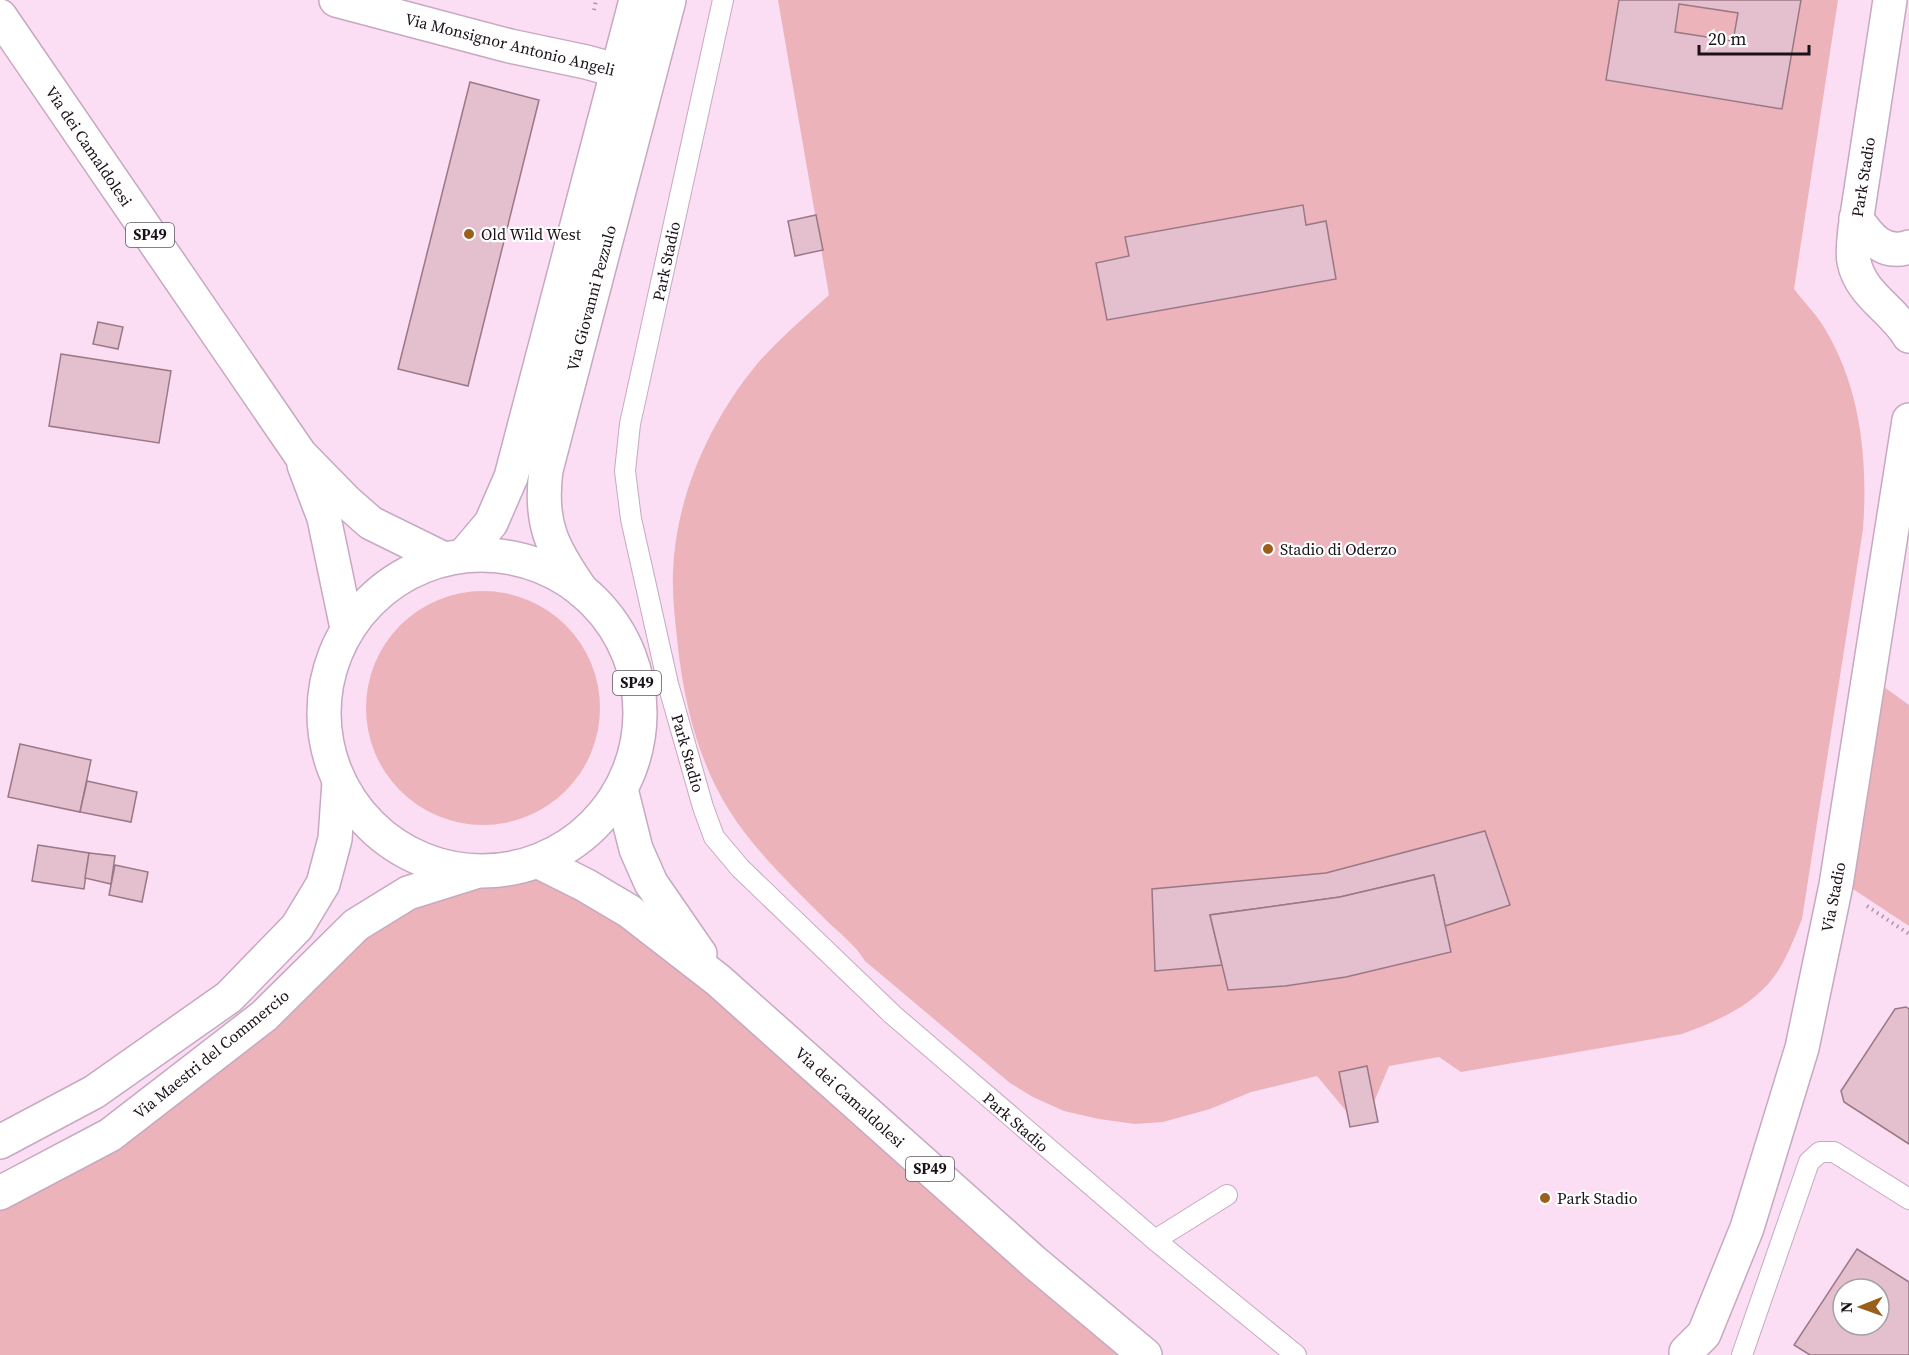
<svg xmlns="http://www.w3.org/2000/svg" width="1909" height="1355" viewBox="0 0 1909 1355" font-family="'Source Serif 4',serif">
  <rect width="100%" height="100%" fill="#fbddf4"/>
  <g fill="#ecb3bb">
    <path d="M778,0H1838L1794,289C1804,302 1817,315 1825,329C1861,389 1868,460 1863,529L1802,919C1794,939 1786,961 1773,978C1751,1007 1715,1022 1682,1034L1461,1072L1439,1057L1389,1066L1374,1102L1378,1122L1350,1127L1347,1112L1317,1076L1251,1092L1210,1109L1163,1122L1135,1124L1099,1119L1064,1111L1033,1097L1010,1083L865,961C855,944 839,933 825,919C793,887 753,849 729,810C700,764 686,710 679,656C676,628 672,599 673,571C676,496 710,421 757,364C779,339 805,317 829,295Z"/>
    <circle cx="483" cy="708" r="117"/>
    <path d="M1884,687L1909,705V926L1850,887Z"/>
    <path d="M539,862L585,885L1122,1355H0V1193L110,1135L329,953L475,872L508,870Z"/>
  </g>
  <g fill="#e4bfce" stroke="#9a7886" stroke-width="1.5" fill-rule="evenodd">
    <path d="M1619,0H1801L1782,109L1606,80ZM1679,4L1738,13L1733,41L1675,32Z"/>
    <path d="M470,82L539,100L468,386L398,369Z"/>
    <path d="M1303,205L1306,225L1326,221L1336,279L1107,320L1096,263L1129,256L1125,237Z"/>
    <path d="M816,215L823,250L795,256L788,221Z"/>
    <path d="M98,322L123,327L118,349L93,344Z"/>
    <path d="M61,354L171,371L159,443L49,426Z"/>
    <path d="M20,744L91,760L80,812L8,797Z"/>
    <path d="M87,781L137,792L131,822L80,812Z"/>
    <path d="M1485,831L1510,905L1445,926L1434,875L1340,897L1210,915L1222,965L1155,971L1152,889L1326,873Z"/>
    <path d="M38,845L89,853L84,889L32,881Z"/>
    <path d="M89,853L115,856L111,884L85,878Z"/>
    <path d="M115,865L148,872L142,902L109,895Z"/>
    <path d="M1434,875L1451,952L1346,977L1285,986L1228,990L1210,915L1340,897Z"/>
    <path d="M1906,1007L1909,1009V1144L1844,1102L1841,1091L1895,1009Z"/>
    <path d="M1367,1066L1378,1122L1350,1127L1339,1072Z"/>
    <path d="M1857,1249L1909,1282V1355H1810L1794,1345ZM1843,1289H1879V1325H1843Z"/>
  </g>
  <g fill="none" stroke-linecap="round" stroke-linejoin="round">
    <defs>
      <g id="lane">
        <path d="M723,0L630,424L625,471L631,519L668,684L703,807L714,837L740,868L893,1015L1155,1240L1227,1195"/>
        <path d="M1155,1240L1296,1355"/>
        <path d="M1742,1355L1809,1162L1820,1152H1834L1909,1199"/>
      </g>
      <g id="street">
        <path d="M336,0L510,46L586,62L644,78"/>
        <path d="M1890,0L1855,229C1854,240 1852,252 1854,262C1861,295 1893,309 1909,336"/>
        <path d="M1856,218C1869,237 1883,256 1909,247"/>
        <path d="M0,1142L94,1092L229,997L297,927L323,884L335,839L339,782"/>
        <path d="M0,1193L110,1135L264,1016L356,925L408,893L475,872"/>
        <path d="M1686,1352L1704,1334L1747,1228L1802,1048L1836,885L1909,420"/>
      </g>
      <g id="secondary">
        <path d="M464,555L491,523L511,477L636,0"/>
        <path d="M582,591C552,548 539,524 546,470L669,0"/>
      </g>
      <g id="primary">
        <path d="M0,16L300,454L347,502L371,523L442,558"/>
        <path d="M304,465L324,518L347,628"/>
        <circle cx="482" cy="713" r="158"/>
        <path d="M621,789L636,849L651,883L700,954"/>
        <path d="M539,862L585,885L629,911L718,980L1034,1262L1145,1355"/>
      </g>
    </defs>
    <use href="#lane" stroke="#c6a9c0" stroke-width="22"/>
    <use href="#street" stroke="#c6a9c0" stroke-width="36"/>
    <use href="#secondary" stroke="#c6a9c0" stroke-width="36"/>
    <use href="#primary" stroke="#c6a9c0" stroke-width="36"/>
    <g stroke="#ab94a6" stroke-width="4" stroke-dasharray="1.5 4.5" stroke-linecap="butt">
      <path d="M594,10L596,0"/>
      <path d="M1867,906L1909,934"/>
    </g>
    <use href="#lane" stroke="#fff" stroke-width="20"/>
    <use href="#street" stroke="#fff" stroke-width="33"/>
    <use href="#secondary" stroke="#fff" stroke-width="33"/>
    <use href="#primary" stroke="#fff" stroke-width="33"/>
  </g>
  <g fill="#995f1d" stroke="#fff" stroke-width="2">
    <circle cx="469" cy="234" r="6"/>
    <circle cx="1268" cy="549" r="6"/>
    <circle cx="1545" cy="1198" r="6"/>
  </g>
  <g text-anchor="middle" stroke-width="4.5" stroke-linejoin="round" paint-order="stroke">
    <g fill="#fff" stroke="#5f585e" stroke-width="1.5">
      <rect x="126" y="223" width="48" height="24" rx="4.5"/>
      <rect x="613" y="671" width="48" height="24" rx="4.5"/>
      <rect x="906" y="1157" width="48" height="24" rx="4.5"/>
    </g>
    <g font-size="15" font-weight="bold" fill="#1b1119">
      <text x="150" y="240">SP49</text>
      <text x="637" y="688">SP49</text>
      <text x="930" y="1174">SP49</text>
    </g>
    <g font-size="16" fill="#1b1119" stroke="#fff">
      <text transform="translate(510 44) rotate(14)" y="6">Via Monsignor Antonio Angeli</text>
      <text transform="translate(89 146) rotate(56)" y="6">Via dei Camaldolesi</text>
      <text transform="translate(1863 177) rotate(-81)" y="6">Park Stadio</text>
      <text transform="translate(666 261) rotate(-78)" y="6">Park Stadio</text>
      <text transform="translate(591 298) rotate(-75)" y="6">Via Giovanni Pezzulo</text>
      <text transform="translate(688 753) rotate(74)" y="6">Park Stadio</text>
      <text transform="translate(1833 897) rotate(-79)" y="6">Via Stadio</text>
      <text transform="translate(211 1054) rotate(-39)" y="6">Via Maestri del Commercio</text>
      <text transform="translate(850 1097) rotate(42)" y="6">Via dei Camaldolesi</text>
      <text transform="translate(1016 1122) rotate(41)" y="6">Park Stadio</text>
    </g>
    <g font-size="16" fill="#1b1119" stroke="#fff" text-anchor="start">
      <text x="481" y="240">Old Wild West</text>
      <text x="1280" y="555">Stadio di Oderzo</text>
      <text x="1557" y="1204">Park Stadio</text>
    </g>
  </g>
  <g transform="translate(1861 1307) rotate(269)"><circle r="28" fill="#ffffff" stroke="#a4a0a3" stroke-width="1.5"/>
  <path d="M0-4.5L10 22L0 15L-10 22Z" fill="#995f1d"/>
  <text y="-9" font-size="16" font-weight="bold" text-anchor="middle" fill="#1b1119">N</text>
  </g>
  <path d="M1699 45v9h110v-9" fill="none" stroke="#1b1119" stroke-width="3"/>
  <text x="1708" y="45" font-size="18" fill="#1b1119" stroke="#ffffff" stroke-width="4.5" paint-order="stroke">20 m</text>
</svg>
